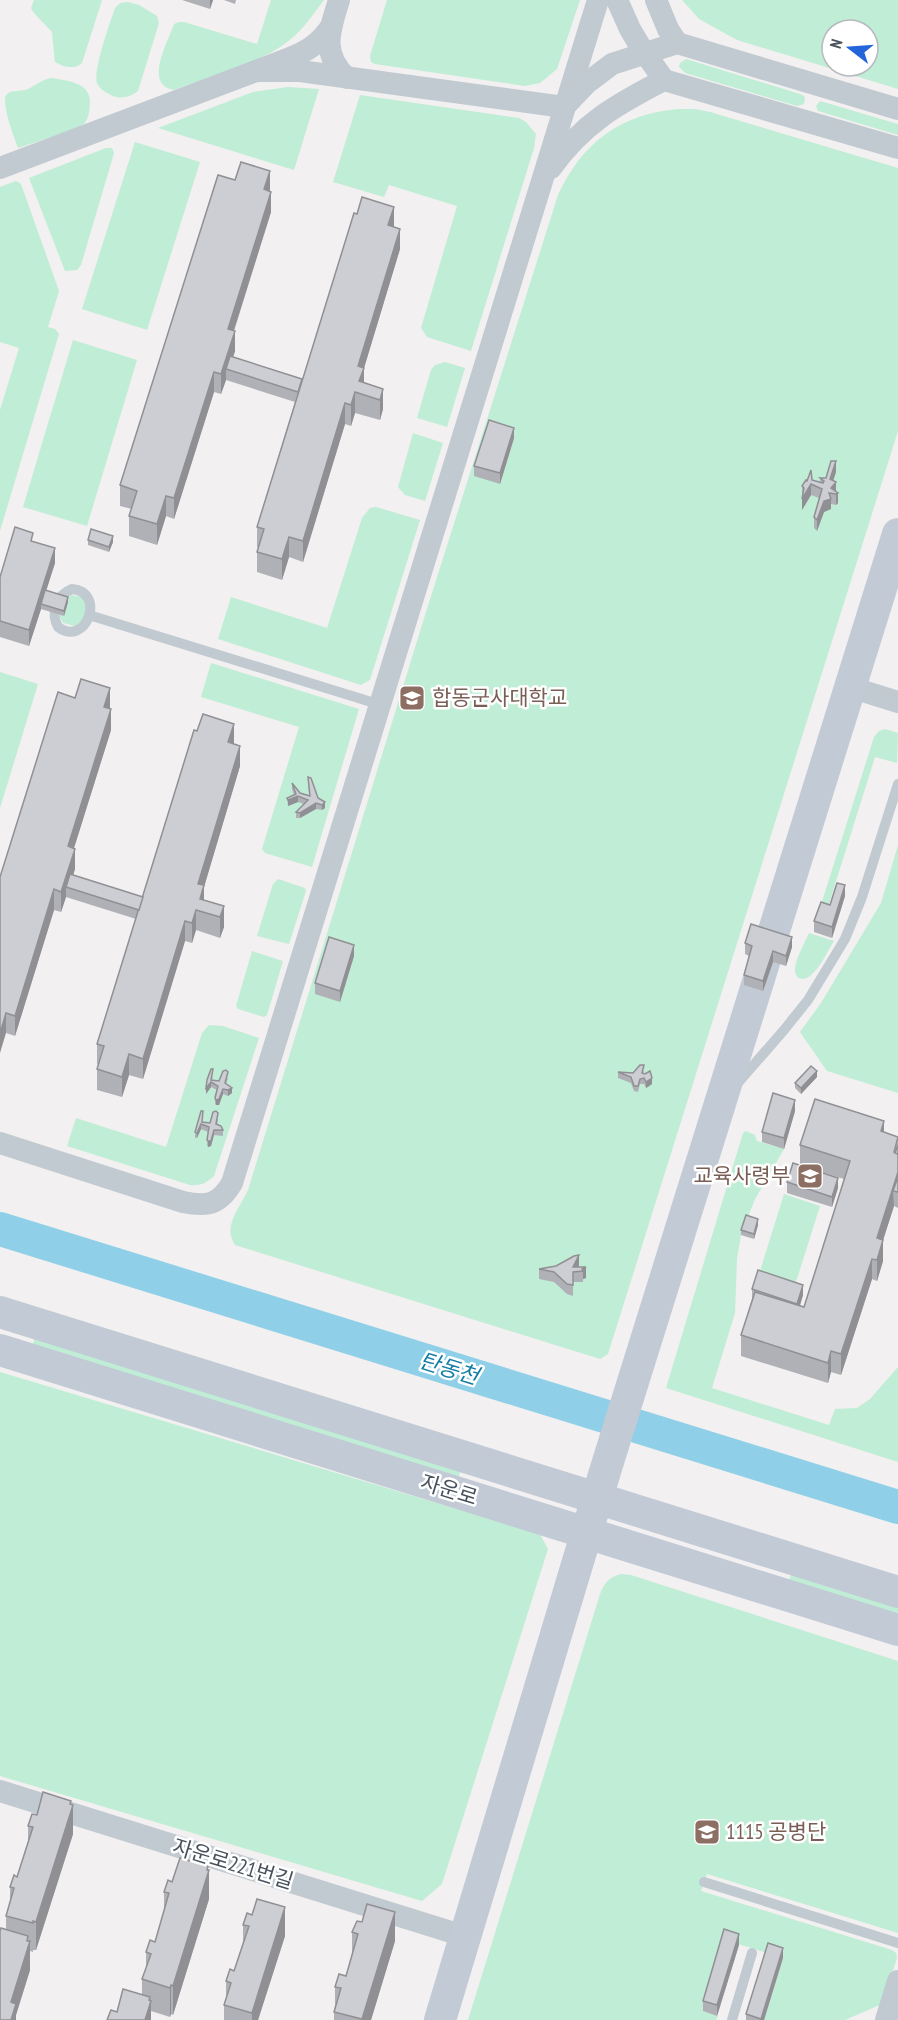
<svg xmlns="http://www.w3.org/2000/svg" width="898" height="2020" viewBox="0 0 898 2020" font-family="'PT Sans Narrow','Noto Sans KR',sans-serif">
  <rect width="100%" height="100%" fill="#f2f0f0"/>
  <g fill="#c0edd5" fill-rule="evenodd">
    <path d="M34,0H102L82,63C74,70 63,67 55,62L52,32L33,12L31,8Z"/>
    <path d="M271,0H324C312,16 300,34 283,45C256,64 206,78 174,90C143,85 168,42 174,24L179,22H184L257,44Z"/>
    <path d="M387,0H580L557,69L540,83L525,86L375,64L371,62L370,56Z"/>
    <path d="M682,0H898V89L737,40L699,19ZM832,30H868V66H832Z"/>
    <path d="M128,2L139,5L157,16L159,23L138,91C130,97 121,100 111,95C106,93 99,88 97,83C93,69 110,23 115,8L120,3Z"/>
    <path d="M686,59L800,94L804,96L805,98L804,104L797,106L685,73L679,67L680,63Z"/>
    <path d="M52,78C75,82 95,84 89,112C88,119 85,125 78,128L18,148C14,137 0,100 7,94C12,90 20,91 26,90C35,86 42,79 52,78Z"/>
    <path d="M288,87L319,89L294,170L158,128L253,92Z"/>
    <path d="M360,95L519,118L526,122L536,134L534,148L471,351L427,337L421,328L457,206L389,185L384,197L333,182Z"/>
    <path d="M820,101L898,124V135L818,111L816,106Z"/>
    <path d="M678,109H695L710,112L898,168V431L608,1354L600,1359L235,1245C222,1226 240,1208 248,1190L426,612L558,195C582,143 620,114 678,109Z"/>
    <path d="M135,142L200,162L147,330L82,309Z"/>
    <path d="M106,148H112L114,153L81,265L77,270L65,271L29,178Z"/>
    <path d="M16,181L21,184L59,291L48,327L55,329L59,334L0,531V410L19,348L0,342V187Z"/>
    <path d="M73,340L137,360L87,526L23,507Z"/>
    <path d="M445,362L465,368L447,427L417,418L431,370L435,365Z"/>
    <path d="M413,433L443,443L425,501L405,495L398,487Z"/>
    <path d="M376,507L420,520L370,680L361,685L218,639L231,597L327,628L362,518L370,508Z"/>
    <path d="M71,595L82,597L87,607L83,620L75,626L63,623L60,617L61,604Z"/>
    <path d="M211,663L359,709L312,867L265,853L262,849L299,727L201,697Z"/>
    <path d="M0,672L38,684L0,808Z"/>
    <path d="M885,729L898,733L897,763L875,757L827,910L820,908L874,737L879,731Z"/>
    <path d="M898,845V1093L827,1071L800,1032L821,1003L881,903Z"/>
    <path d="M278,879L305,888L306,891L289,944L257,936L273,884Z"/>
    <path d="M809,933L834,941C827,952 821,967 810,976C802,982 794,978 795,968C797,956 804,944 809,933Z"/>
    <path d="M252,951L283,961L267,1015L264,1017L238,1009L236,1006Z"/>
    <path d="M209,1025L223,1026L259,1038L214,1176C206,1183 201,1186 190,1185L67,1146L76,1118L166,1147L202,1033Z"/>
    <path d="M746,1131L755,1135L757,1141L784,1149L755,1199L741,1235L737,1259L735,1313L712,1388L829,1425L835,1409L857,1408L870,1399L898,1367V1462L666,1388L743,1133Z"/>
    <path d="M784,1194L820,1206L796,1282L760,1271Z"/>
    <path d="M35,1337L461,1471L458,1478L33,1344Z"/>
    <path d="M0,1372L540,1534L548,1549L442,1884L422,1901L0,1776Z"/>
    <path d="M792,1572L898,1605V1614L789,1580Z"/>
    <path d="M621,1574L631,1575L898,1661V1933L707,1874L701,1891L892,1950L896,1953L897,1958L882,2004L845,2020H764L783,1958L725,1940L703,2011L718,2016L716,2020H468L601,1591C606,1581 610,1577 621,1574Z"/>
  </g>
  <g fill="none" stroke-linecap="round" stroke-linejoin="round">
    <path stroke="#8fd0e8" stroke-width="34" d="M0,1229L898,1507"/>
    <g stroke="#c1c9d1" stroke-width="10">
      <path d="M72,589C107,592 86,648 58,627C50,612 57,595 72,589Z"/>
      <path d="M89,615L381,705"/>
      <path d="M737,1084L784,1030L808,1000L845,939L862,897L898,784"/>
      <path d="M704,1882L898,1943"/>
      <path d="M732,2020L752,1953"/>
    </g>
    <g stroke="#c1c9d1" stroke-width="22">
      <path d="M339,0C330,30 320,53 347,78"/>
      <path d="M617,0L630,29L640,46L664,80L898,148"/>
      <path d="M656,0L668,29L677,43"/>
      <path d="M257,71H300L564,107L587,83L612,64L677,43L898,109"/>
      <path d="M0,168L290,58C307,51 319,44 330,28"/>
      <path d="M551,168C582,124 617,104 664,80"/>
      <path d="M850,687L898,702"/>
      <path d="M0,1143L183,1202C207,1207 219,1205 232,1183L598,0"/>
      <path d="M0,1791L467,1937"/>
      <path d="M886,2020L898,1981"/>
    </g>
    <g stroke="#c1cad5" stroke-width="32">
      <path d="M0,1312L898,1592"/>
      <path d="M0,1350L898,1630"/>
      <path d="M440,2020L607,1465L898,534"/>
    </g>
  </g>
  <g fill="#b0b1b6">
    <path d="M182,0H213L210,9Z"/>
    <path d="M224,0H236L235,4Z"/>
    <path d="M270,191L271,212L234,331L235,351L233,357L302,379L394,227L400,249L364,368V383L383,389V409L380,420L355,413L351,426L345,424L303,562L289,557L282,580L257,572V552L258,547H257V527L295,402L226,380L221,394L214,392L174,519L166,516L157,545L129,536V516L132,509L120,506V485Z"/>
    <path d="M514,438L500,484L474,476V466Z"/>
    <path d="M836,472L833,481L838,503L836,505L831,504V509L824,512L817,531L814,528V517L819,498L811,495L802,510V486L807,481L812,480L820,483V478H826Z"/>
    <path d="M88,540L113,542L109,552L88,545Z"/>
    <path d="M33,541L55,563L46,590L68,602L64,616L41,609L29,646L0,637V577Z"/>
    <path d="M110,709L111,730L74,848L75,869L73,875L143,897L234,744L240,766L204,887V900L224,906V927L220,938L196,930L192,943L185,941L143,1079L129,1075L122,1097L97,1090V1069L98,1065L97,1064V1044L136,919L66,897L61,912L54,910L15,1036L6,1033L0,877Z"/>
    <path d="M308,777L318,798L325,808L322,810L316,809L300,818H296V812L304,804L298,802L288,806L287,798L294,795L292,789V783L300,793L309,795Z"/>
    <path d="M845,896L832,938L814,932V921Z"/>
    <path d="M745,943L792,947L786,966L773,962L763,991L744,985V975L749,956L745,954Z"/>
    <path d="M354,956L340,1002L315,994V983Z"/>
    <path d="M644,1071L643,1074L652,1084L646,1088L644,1084H640L638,1092L634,1091L631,1083L618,1078V1072L633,1073Z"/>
    <path d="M213,1075L212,1080L219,1081L228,1078L226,1084L232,1093L228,1096L223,1094L219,1105H216L215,1104V1098L217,1090L211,1087L206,1094Z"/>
    <path d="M817,1077L801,1094L795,1088V1083Z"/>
    <path d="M795,1111L784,1149L762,1142V1132Z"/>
    <path d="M218,1119L217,1125L223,1130V1136L214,1135L211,1146L208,1147L207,1145L208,1132L201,1129L197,1138H195V1132L202,1122L210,1123Z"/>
    <path d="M884,1133L898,1137V1208L894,1206L883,1240V1261L877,1281L872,1279L841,1375L831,1372L828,1383L741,1356V1335L752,1299V1289L803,1295L800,1306L804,1307L844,1179L800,1165V1145Z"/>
    <path d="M787,1182L838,1188L832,1207L787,1193Z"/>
    <path d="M758,1225L754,1239L741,1235V1230Z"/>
    <path d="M579,1265V1267H586V1278L583,1279V1282H573V1296L567,1294L554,1282L539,1279V1269Z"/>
    <path d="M71,1804L73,1834L36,1950H33V1952L30,1951V1970L16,2015V2020L6,1929V1916L10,1902V1887L17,1877L28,1842V1826L37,1815Z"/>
    <path d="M208,1870L209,1899L173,2015L171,2014L170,2017L151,2011V2020L117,2012L142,1994V1979L146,1969V1952L155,1942L164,1912V1892L172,1882Z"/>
    <path d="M243,1925L285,1936L258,2020H224V2005L226,1998V1981L234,1971L243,1943Z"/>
    <path d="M352,1932L395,1941L371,2020H334V2012L335,2006V1987L346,1976L352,1954Z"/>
    <path d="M739,1945L717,2016L703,2011V2001Z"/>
    <path d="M783,1958L764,2020H746V2014Z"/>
  </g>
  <g fill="#909094">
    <path d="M210,0H213L210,9Z"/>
    <path d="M270,171V191L264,189Z"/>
    <path d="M271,192V212L228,349V329Z"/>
    <path d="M394,207V227L388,225Z"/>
    <path d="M400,229V249L364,368V388L362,394L358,366Z"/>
    <path d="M235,331V351L229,370L226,369V380L221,394V374Z"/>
    <path d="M214,372V392L174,519V498Z"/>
    <path d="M383,389V409L380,420V400Z"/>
    <path d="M355,392V413L351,426V405Z"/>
    <path d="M345,403V424L303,562V541Z"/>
    <path d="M514,428V438L500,484V473Z"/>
    <path d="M836,461V472L830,490V479Z"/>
    <path d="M836,482V492L831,488Z"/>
    <path d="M811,484V495L802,510V499Z"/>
    <path d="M838,493V503L836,505V494Z"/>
    <path d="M166,496V516L157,545V524Z"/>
    <path d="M831,499V509L824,512L817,531V520L824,501Z"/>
    <path d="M113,536V542L109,552V547Z"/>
    <path d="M289,537V557L282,580V559Z"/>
    <path d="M55,548V563L42,604H41V609L29,646V630Z"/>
    <path d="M68,597V602L64,616V611Z"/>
    <path d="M110,688V709L104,707Z"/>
    <path d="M111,709V730L68,867V846Z"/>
    <path d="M234,724V744L228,742Z"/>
    <path d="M240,746V766L204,887V906L200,911L198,884Z"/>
    <path d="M298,796V802L288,806V800Z"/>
    <path d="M325,802V808L322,810V805Z"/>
    <path d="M316,803V809L300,818V813Z"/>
    <path d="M75,849V869L69,888L66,887V897L61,912V892Z"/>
    <path d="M845,885V896L832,938V927Z"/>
    <path d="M54,889V910L15,1036V1016Z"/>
    <path d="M224,906V927L220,938V917Z"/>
    <path d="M196,910V930L192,943V923Z"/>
    <path d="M185,921V941L143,1079V1059Z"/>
    <path d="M792,937V947L786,966V956Z"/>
    <path d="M354,945V956L340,1002V991Z"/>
    <path d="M773,951V962L763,991V981Z"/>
    <path d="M6,1013V1033L0,1053V1033Z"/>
    <path d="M129,1054V1075L122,1097V1077Z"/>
    <path d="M817,1071V1077L801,1094V1088Z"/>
    <path d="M652,1078V1084L646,1088V1082Z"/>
    <path d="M211,1082V1087L206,1094V1088Z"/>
    <path d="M232,1088V1093L228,1096V1090Z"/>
    <path d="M223,1089V1094L219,1105H216V1100Z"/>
    <path d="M795,1100V1111L784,1149V1138Z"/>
    <path d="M884,1121V1142L881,1131Z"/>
    <path d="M201,1124V1129L197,1138V1133Z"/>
    <path d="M214,1130V1135L211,1146L208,1147V1141Z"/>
    <path d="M898,1172V1192L893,1191L894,1206L877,1259V1238Z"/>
    <path d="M838,1178V1188L832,1207V1197Z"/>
    <path d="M758,1219V1225L754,1239V1234Z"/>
    <path d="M883,1240V1261L877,1281V1260Z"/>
    <path d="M579,1255V1265L576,1272L573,1267Z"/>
    <path d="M872,1259V1279L841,1375V1354Z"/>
    <path d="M586,1267V1278L583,1279V1271L582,1269Z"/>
    <path d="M803,1285V1295L797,1314V1304Z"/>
    <path d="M831,1351V1372L828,1383V1363Z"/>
    <path d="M71,1801V1809L73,1805V1834L36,1950V1922Z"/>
    <path d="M208,1866V1874L209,1870V1899L173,2015V1986Z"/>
    <path d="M285,1907V1936L258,2020H252V2013Z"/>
    <path d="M395,1912V1941L371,2020H362Z"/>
    <path d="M739,1934V1945L717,2016V2005Z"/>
    <path d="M28,1936V1947L30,1941V1970L16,2015V2020H11V2002Z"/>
    <path d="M783,1948V1958L764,2020H761Z"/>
    <path d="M171,1985V2014L170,2017V1988Z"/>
    <path d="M150,1997V2005L151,2001V2020H145Z"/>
  </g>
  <g fill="#cdced4" stroke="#909094" stroke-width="1.5">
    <path d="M241,162L270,171L264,189L271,192L228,329L235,331L221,374L214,372L174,498L166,496L157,524L129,516L137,491L120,485L218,175L235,180Z"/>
    <path d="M362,197L394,207L388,225L400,229L358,366L364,368L359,381L383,389L380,400L355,392L351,405L345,403L303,541L289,537L282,559L257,552L264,529L257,527L354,213L357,214Z"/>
    <path d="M230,356L302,379L298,392L226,369Z"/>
    <path d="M489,420L514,428L500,473L474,466Z"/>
    <path d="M831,461H836L830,479L836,482L831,488L838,493L836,494L829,493L831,499L824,501L817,520L814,517L822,489L811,484L802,499L804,488L802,486L806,480L807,481L811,470L812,480L823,483L824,481L820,478H826Z"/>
    <path d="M15,527L33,533L31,541L55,548L29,630L0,621V577Z"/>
    <path d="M91,529L113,536L109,547L88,540Z"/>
    <path d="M45,590L68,597L64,611L41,604Z"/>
    <path d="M81,679L110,688L104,707L111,709L68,846L75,849L61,892L54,889L15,1016L6,1013L0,1033V877L58,692L75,698Z"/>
    <path d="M203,714L234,724L228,742L240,746L198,884L204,885L200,899L224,906L220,917L196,910L192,923L185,921L143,1059L129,1054L122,1077L97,1069L104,1046L97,1044L194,730L197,731Z"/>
    <path d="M308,777L311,778L318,798L325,802L322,805L316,803L300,813L296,812L308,800L298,796L288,800L287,798L296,794L292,783L300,793L310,796Z"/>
    <path d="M70,874L143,897L139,910L66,887Z"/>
    <path d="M837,883L845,885L832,927L814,921L821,902L830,905Z"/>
    <path d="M751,924L792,937L786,956L773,951L763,981L744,975L752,946L745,943Z"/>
    <path d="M329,937L354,945L340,991L315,983Z"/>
    <path d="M640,1065H644L642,1073L645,1074L650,1071L652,1078L646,1082L644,1078L640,1079L638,1086H634L631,1077L618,1072L633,1073Z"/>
    <path d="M811,1066L817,1071L801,1088L795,1083Z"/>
    <path d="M211,1069H213L211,1080L219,1081L223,1071L226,1070L228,1072L225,1083L232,1088L228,1090L223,1089L219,1099L216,1100L215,1098L218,1086L211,1082L206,1088L207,1080Z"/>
    <path d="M773,1093L795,1100L784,1138L762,1132Z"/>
    <path d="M815,1099L884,1121L881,1131L898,1137L894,1152L898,1154V1172L877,1238L883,1240L877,1260L872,1259L841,1354L831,1351L828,1363L741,1335L755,1292L804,1307L850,1161L800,1145Z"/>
    <path d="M201,1111H203L202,1122L210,1123L213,1112L216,1111L218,1113L216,1124L221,1126L223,1130H214L211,1141H208L207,1140L209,1127L201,1124L197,1133L195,1132Z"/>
    <path d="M898,1145V1154L895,1153Z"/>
    <path d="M793,1163L838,1178L832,1197L787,1182Z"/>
    <path d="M898,1177V1192L893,1191Z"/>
    <path d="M746,1215L758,1219L754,1234L741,1230Z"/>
    <path d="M579,1255L573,1267H586L582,1269L583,1271L573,1272V1285L567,1284L554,1272L539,1269L556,1266L574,1256Z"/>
    <path d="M758,1270L803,1285L797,1304L752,1289Z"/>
    <path d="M43,1792L71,1801L70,1804L73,1805L36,1922L33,1921V1923L6,1916L14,1888L10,1887L14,1875L17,1877L33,1827L28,1826L32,1814L37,1815Z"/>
    <path d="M180,1858L208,1866L207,1870H209L173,1986L171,1985L170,1988L142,1979L151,1954L146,1952L150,1940L155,1942L169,1893L164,1892L168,1880L172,1882Z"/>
    <path d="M257,1899L285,1907L252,2013L224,2005L231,1983L226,1981L230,1969L234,1971L249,1926L243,1925L247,1913L252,1915Z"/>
    <path d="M367,1904L395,1912L362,2019L334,2012L341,1988L335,1987L339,1974L346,1976L358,1934L352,1932L357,1921L362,1922Z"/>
    <path d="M1,1928L28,1936L27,1941H30L11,2002L16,2004L11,2020H0V1931Z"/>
    <path d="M724,1929L739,1934L717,2005L703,2001Z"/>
    <path d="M768,1943L783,1948L761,2019L746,2014Z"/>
    <path d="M123,1989L150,1997L149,2000L151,2001L145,2020H107L111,2010L117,2012Z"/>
  </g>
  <defs>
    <symbol id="university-square" viewBox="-11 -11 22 22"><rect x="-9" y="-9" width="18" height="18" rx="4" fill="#8d6e63" stroke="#fff"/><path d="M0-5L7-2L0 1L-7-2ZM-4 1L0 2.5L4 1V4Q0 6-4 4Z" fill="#fff"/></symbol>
  </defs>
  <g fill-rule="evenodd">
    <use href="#university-square" x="397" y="683" width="30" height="30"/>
    <use href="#university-square" x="795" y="1161" width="30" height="30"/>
    <use href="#university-square" x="692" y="1817" width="30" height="30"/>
  </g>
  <g text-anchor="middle" stroke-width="5" stroke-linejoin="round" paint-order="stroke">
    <g font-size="21" fill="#785e54" stroke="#fff" text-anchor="start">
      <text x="432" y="705">합동군사대학교</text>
      <text x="790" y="1183" text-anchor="end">교육사령부</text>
      <text x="726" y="1839">1115 공병단</text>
    </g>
    <g font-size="21" fill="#48515c" stroke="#fff">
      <text transform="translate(449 1490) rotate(17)" y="7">자운로</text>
      <text transform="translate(233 1864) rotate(17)" y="7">자운로221번길</text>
    </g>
    <g font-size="22" font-style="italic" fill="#137da4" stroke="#fff">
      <text transform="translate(449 1368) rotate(17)" y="8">탄동천</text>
    </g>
  </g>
  <g transform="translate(850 48) rotate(287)"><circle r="28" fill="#ffffff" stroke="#b6b9be" stroke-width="1.5"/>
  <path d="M0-4.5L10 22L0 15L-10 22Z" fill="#2266da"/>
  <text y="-9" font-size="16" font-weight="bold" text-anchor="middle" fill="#48515c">N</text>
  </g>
</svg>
